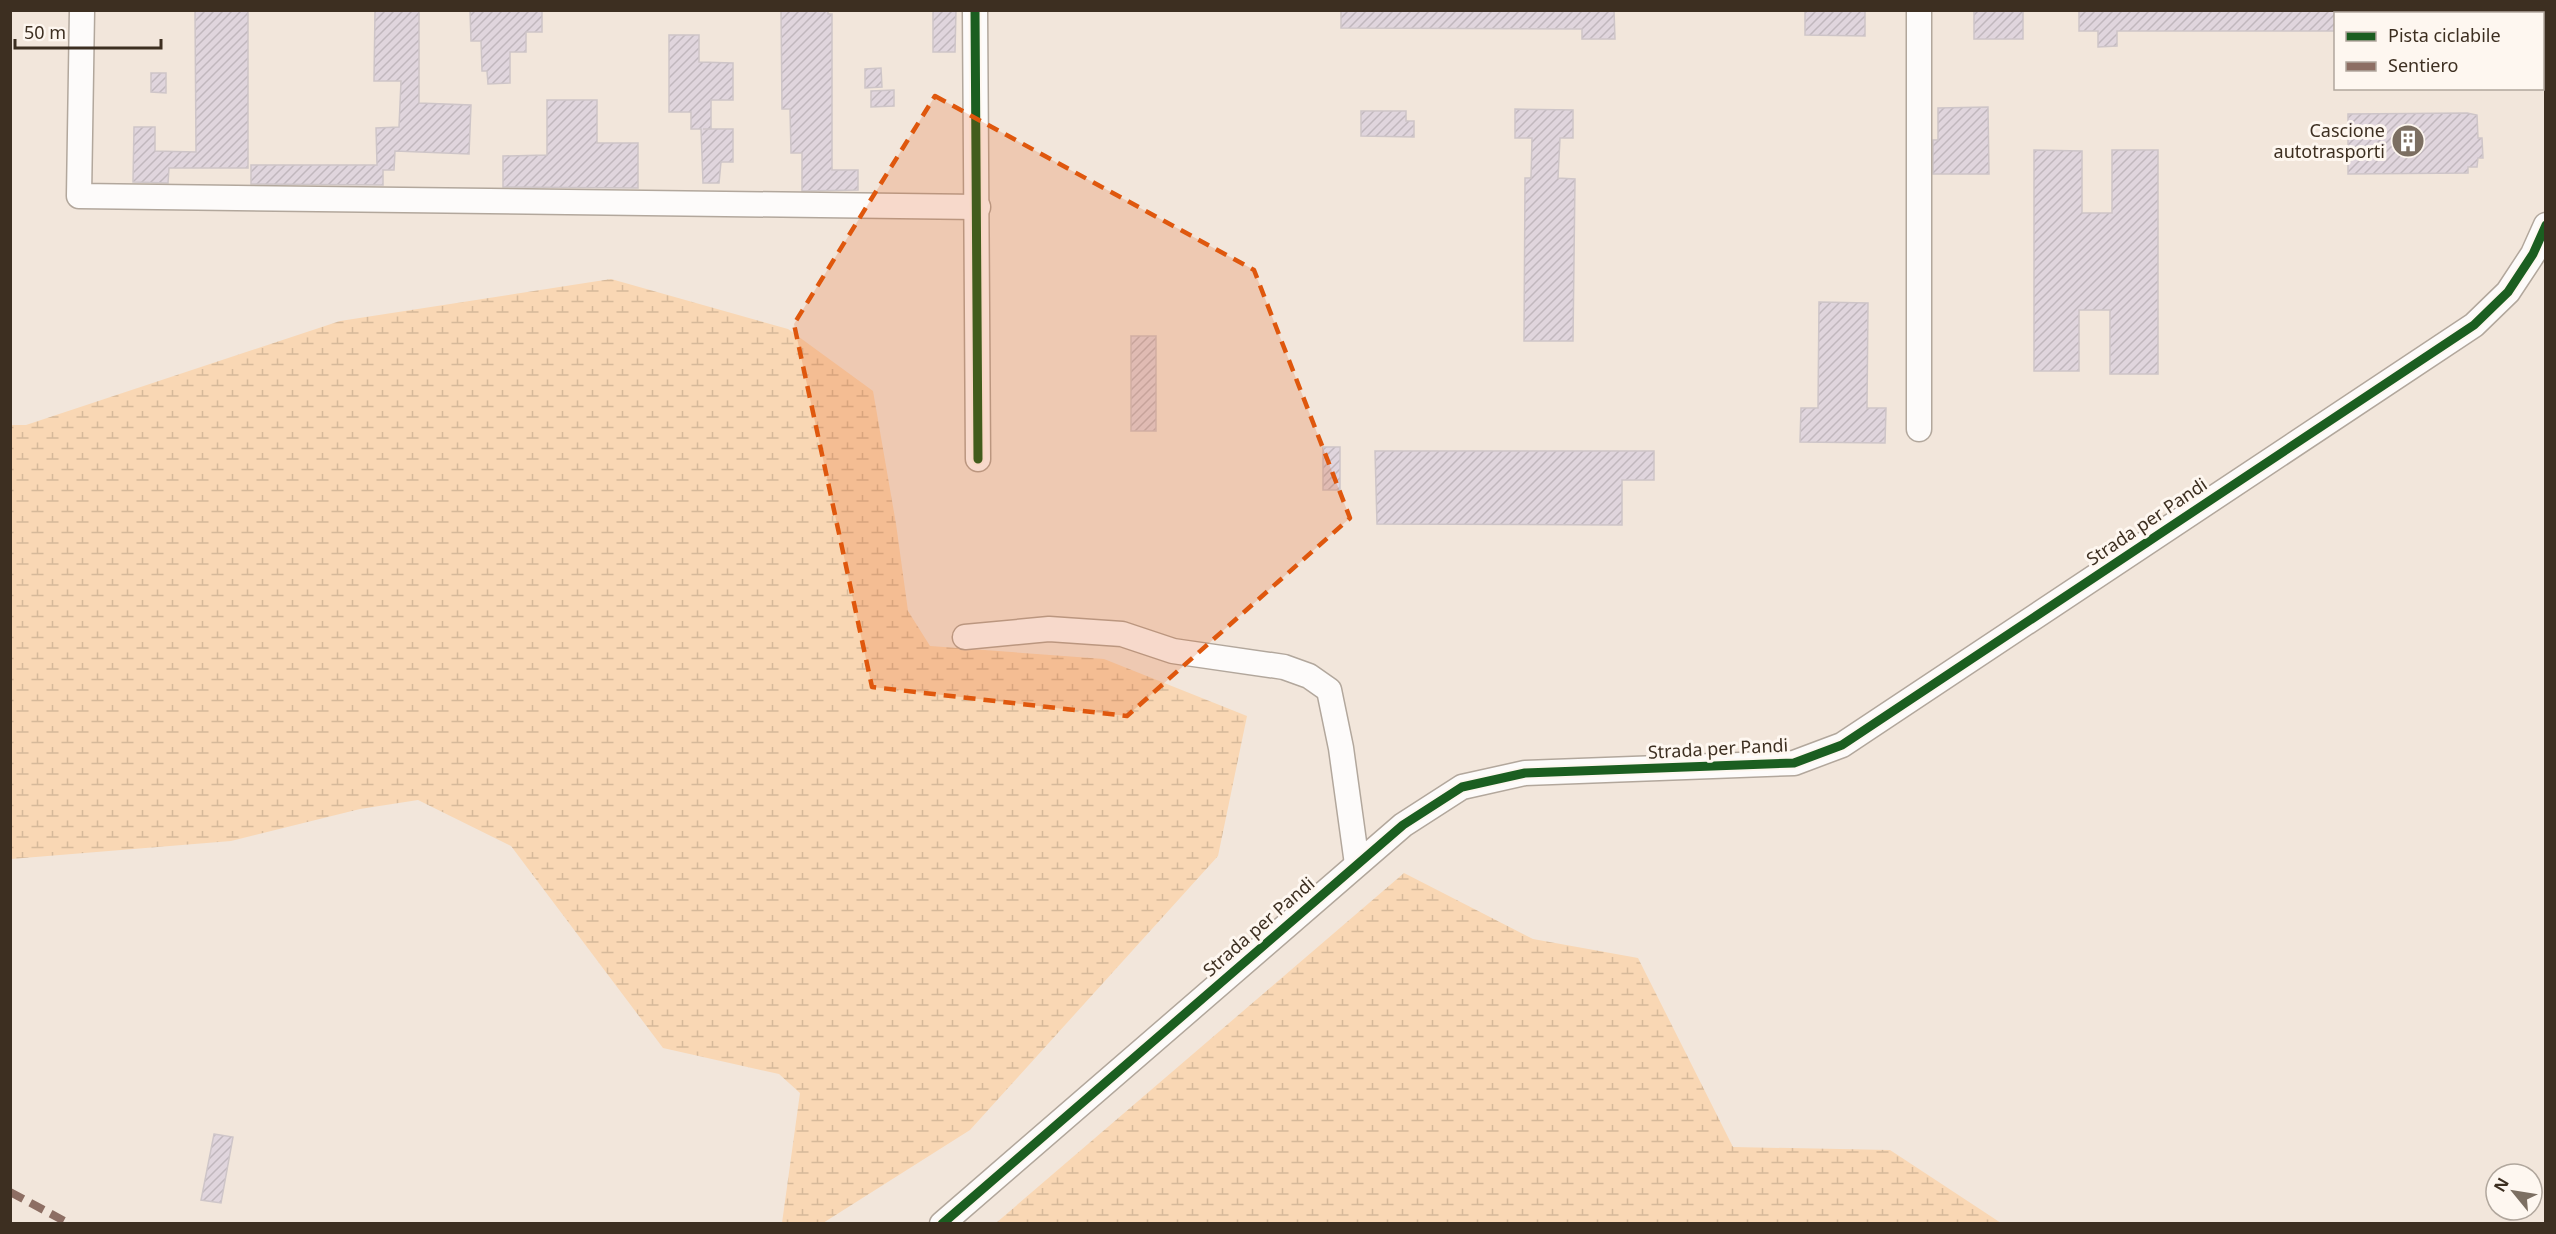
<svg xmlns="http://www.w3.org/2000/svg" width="2556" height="1234" viewBox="0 0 2556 1234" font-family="'Noto Sans',sans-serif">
  <defs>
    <pattern id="wetland-marsh" width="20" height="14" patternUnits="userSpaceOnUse" patternTransform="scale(1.5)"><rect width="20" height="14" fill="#f9d7b4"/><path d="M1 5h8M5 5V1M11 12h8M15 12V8" fill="none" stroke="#d6b99a"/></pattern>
    <pattern id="building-hatch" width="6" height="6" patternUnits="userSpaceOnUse" patternTransform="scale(1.5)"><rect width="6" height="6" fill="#e0d5dd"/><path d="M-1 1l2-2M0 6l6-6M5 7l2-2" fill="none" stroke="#c1b7bd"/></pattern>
  </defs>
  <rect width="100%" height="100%" fill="#f2e6db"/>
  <g fill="url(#wetland-marsh)">
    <path d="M611,279L788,329L873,391L896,524L908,611L930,646L1104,659L1247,716L1218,856L970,1130L823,1223H782L800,1093L779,1074L663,1048L511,846L418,800L360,809L231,841L11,859V425H26L340,321Z"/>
    <path d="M1404,873L1533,939L1638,958L1733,1147L1890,1150L2001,1223H996Z"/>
  </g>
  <g fill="url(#building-hatch)" stroke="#cec5c8" stroke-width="1.5">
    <path d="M195,10H248V168H169L168,183L133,182L134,127H155V151L196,152Z"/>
    <path d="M375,10H419V103L471,105L469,154L395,151L394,170H383V185L251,184V165H377L376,128L399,127L401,81H374Z"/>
    <path d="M470,10H542V32H526V52H510V83L488,84L487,71H482L481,41H471Z"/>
    <path d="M781,10H828V14H832V170H858V190L802,191V153H791L790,109H782Z"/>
    <path d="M933,10H956L955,52H933Z"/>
    <path d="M1341,10H1614L1615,39H1582V29L1341,28Z"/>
    <path d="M1805,10H1865V36L1805,35Z"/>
    <rect x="1974" y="10" width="49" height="29"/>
    <path d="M2079,10H2336V31H2117V46L2098,47V31H2079Z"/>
    <path d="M669,35H699V62L733,63V100H711V129H703H733V162H721L719,183H703L701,129H691V112H669Z"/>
    <path d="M881,68L882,87L865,88V69Z"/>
    <path d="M151,73H166V93L151,92Z"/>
    <path d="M894,90V106L871,107V91Z"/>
    <path d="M547,100H597V143H638V188L503,187V156L547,155Z"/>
    <path d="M1988,107L1989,174H1933V140H1938V108Z"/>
    <path d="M1515,109L1573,110V138H1560L1558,178L1575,179L1573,341H1524L1525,178H1531L1532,138H1515Z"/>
    <path d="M1361,111H1406V121H1414V137L1361,136Z"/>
    <path d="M2467,113L2477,115L2478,138H2482L2483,158H2478L2477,167H2468V173L2348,174V114Z"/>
    <path d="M2034,150L2082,151V213H2112V150H2158V374H2110V310H2079V371H2034Z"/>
    <path d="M1819,302L1868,303L1867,408H1886L1885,443L1800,442L1801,408H1818Z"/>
    <rect x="1131" y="336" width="25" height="95"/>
    <rect x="1323" y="447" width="17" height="43"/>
    <path d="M1375,451H1654V480H1622V525L1377,524Z"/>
    <path d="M214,1134L233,1137L221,1203L201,1200Z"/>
  </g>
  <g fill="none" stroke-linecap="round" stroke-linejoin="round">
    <defs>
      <g id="minor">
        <path d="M82,10L79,196L978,207"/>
        <path d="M975,10L978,459"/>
        <path d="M1919,10V429"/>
        <path d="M965,637L1049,629L1122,634L1173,651L1284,667L1309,676L1329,690L1341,748L1357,864"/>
        <path d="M942,1224L1403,825L1462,787L1525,773L1794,763L1842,745L2474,325L2508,292L2533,254L2546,225"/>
      </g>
    </defs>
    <use href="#minor" stroke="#b2a79c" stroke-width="27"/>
    <use href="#minor" stroke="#fdfbfa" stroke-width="24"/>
    <path stroke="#8d6e63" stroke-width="8" stroke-dasharray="15 8" stroke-linecap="butt" d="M10,1192L70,1224"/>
    <defs>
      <g id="cycleway">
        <path d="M975,10L978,459"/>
        <path d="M942,1224L1403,825L1462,787L1525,773L1794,763L1842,745L2474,325L2508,292L2533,254L2546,225"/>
      </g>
    </defs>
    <use href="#cycleway" stroke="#fef7f0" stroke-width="13"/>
    <use href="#cycleway" stroke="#1b5e20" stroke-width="9"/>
  </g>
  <path fill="#df570d" fill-opacity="0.2" stroke="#df570d" stroke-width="4.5" stroke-dasharray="12 8" stroke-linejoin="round" d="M935,96L1254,270L1350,518L1127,716L872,687L794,324Z"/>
  <defs>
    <symbol id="building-disc" viewBox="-11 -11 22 22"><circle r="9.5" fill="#7c6f62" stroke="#fef7f0"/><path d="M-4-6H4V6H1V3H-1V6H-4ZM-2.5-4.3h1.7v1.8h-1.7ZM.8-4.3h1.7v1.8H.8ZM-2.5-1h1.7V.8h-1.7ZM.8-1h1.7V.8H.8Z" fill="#fff"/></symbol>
  </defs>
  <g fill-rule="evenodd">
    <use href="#building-disc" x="2389" y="122" width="38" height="38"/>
  </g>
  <g text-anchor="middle" stroke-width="6" stroke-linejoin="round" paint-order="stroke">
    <g font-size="18" fill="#3d2f21" stroke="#fef7f0" text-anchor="end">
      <text x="2385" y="137">Cascione<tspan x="2385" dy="21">autotrasporti</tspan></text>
    </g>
    <g font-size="18" fill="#3d2f21" stroke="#fef7f0">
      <text transform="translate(2147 522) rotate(-34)" y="6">Strada per Pandi</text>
      <text transform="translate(1718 749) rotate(-3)" y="6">Strada per Pandi</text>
      <text transform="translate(1259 927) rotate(-41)" y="6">Strada per Pandi</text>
    </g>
  </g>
  <rect width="2556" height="1234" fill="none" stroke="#3d2f21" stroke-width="24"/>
  <rect x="2334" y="12" width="210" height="78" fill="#fef7f0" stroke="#b1a79d" stroke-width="1.5"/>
  <rect x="2346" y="32" width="30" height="9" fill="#1b5e20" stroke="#b1a79d" stroke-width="1.5"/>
  <text x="2388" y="42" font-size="18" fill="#3d2f21">Pista ciclabile</text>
  <rect x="2346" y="62" width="30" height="9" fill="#8d6e63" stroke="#b1a79d" stroke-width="1.5"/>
  <text x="2388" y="72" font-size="18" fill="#3d2f21">Sentiero</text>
  <g transform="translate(2514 1192) rotate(300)"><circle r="28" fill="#fef7f0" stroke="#b1a79d" stroke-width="1.5"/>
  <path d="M0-4.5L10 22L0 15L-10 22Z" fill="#7c6f62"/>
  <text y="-9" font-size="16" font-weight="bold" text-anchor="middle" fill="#3d2f21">N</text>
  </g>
  <path d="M15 39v9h146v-9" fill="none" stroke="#3d2f21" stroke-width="3"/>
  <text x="24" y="39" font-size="18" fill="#3d2f21" stroke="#fef7f0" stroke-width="4.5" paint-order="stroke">50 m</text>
</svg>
